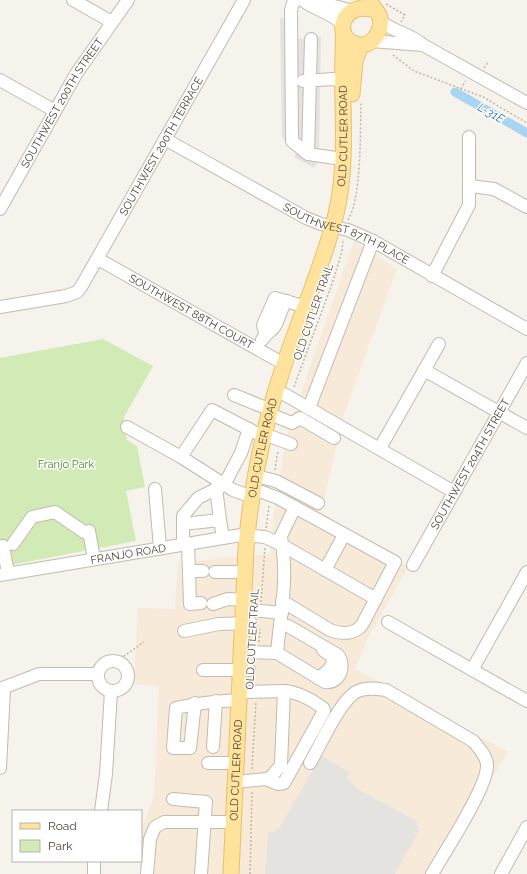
<svg xmlns="http://www.w3.org/2000/svg" width="527" height="874" viewBox="0 0 527 874" font-family="Raleway,sans-serif">
  <rect width="100%" height="100%" fill="#f6f3ec"/>
  <path fill="#f7ead8" d="M354,241L397,269L343,417L321,512L408,567L369,636L355,669L508,752L430,874H140L141,830L154,797L159,686L134,684L138,608L175,609L178,562L270,554L275,504L288,430Z"/>
  <path fill="#d2eab5" d="M103,339L153,366L124,417L127,440L137,446L145,487L126,491L136,541L0,567V358Z"/>
  <g fill="#e5e3e0">
    <path d="M280,17L294,23L295,37L304,39L305,35L321,37L319,151L318,162L314,168L294,157L297,153L282,137Z"/>
    <path d="M321,756L350,772L347,778L358,789L418,822L416,825L419,826L417,830L419,831L395,874H265L268,832L275,831L279,828Z"/>
  </g>
  <g fill="none" stroke-linecap="round" stroke-linejoin="round">
    <path stroke="#a9d4f2" stroke-width="9" d="M455,92L527,133"/>
    <defs>
      <g id="minor">
        <path d="M73,0L112,22"/>
        <path d="M294,0L291,10L292,141L308,154L342,159"/>
        <path d="M302,0C315,10 331,12 342,24"/>
        <path d="M319,2L349,10"/>
        <path d="M380,21C394,32 411,34 423,45L527,103"/>
        <path d="M371,41L423,45"/>
        <path d="M0,80L55,111"/>
        <path d="M303,81L334,79L343,82"/>
        <path id="s1" d="M165,139L306,218L321,224L348,230L373,241L527,329"/>
        <path d="M308,154L311,39"/>
        <path d="M470,186L494,189L527,207"/>
        <path id="s2" d="M0,209L76,74L128,0"/>
        <path id="s3" d="M98,259L284,364"/>
        <path d="M432,276L469,205V137"/>
        <path id="s4" d="M0,307L66,296L77,292L81,287L244,0"/>
        <path d="M265,333L263,325L275,298L306,307"/>
        <path d="M262,340C265,334 271,332 275,326C280,318 280,308 287,301"/>
        <path d="M424,370L527,428"/>
        <path d="M284,394L454,492"/>
        <path d="M234,395L271,410"/>
        <path d="M309,408L373,241"/>
        <path d="M277,417L292,423L300,418L334,438"/>
        <path d="M127,427L181,457L233,490L252,497"/>
        <path d="M272,437L291,444"/>
        <path d="M380,448L439,344"/>
        <path d="M181,457L212,410L256,433"/>
        <path d="M264,478L276,481L318,503"/>
        <path d="M216,488L220,520"/>
        <path d="M155,489L160,548"/>
        <path d="M262,492L278,498L395,562L362,625C354,635 341,634 330,630L282,601"/>
        <path d="M295,507L281,536L282,545L376,599"/>
        <path d="M183,524L220,520L223,538"/>
        <path d="M89,531L94,559"/>
        <path d="M188,543L190,604L201,603"/>
        <path d="M13,544L32,517L55,512L84,532"/>
        <path d="M183,544V516L198,498L224,485L241,453L249,429"/>
        <path d="M3,546L8,573"/>
        <path id="s5" d="M413,565L527,363"/>
        <path d="M325,570L344,535"/>
        <path d="M189,571H203"/>
        <path d="M215,572H245"/>
        <path id="s6" d="M0,575L241,535L265,537L282,545C288,580 280,618 277,653"/>
        <path d="M213,604L228,599L244,600"/>
        <path d="M252,610L282,613"/>
        <path d="M388,622L527,701"/>
        <path d="M184,631L219,624L251,623"/>
        <path d="M250,652L277,653L325,682C340,684 346,665 338,655L288,626L280,624"/>
        <circle cx="113" cy="676" r="15"/>
        <path d="M203,670H249"/>
        <path d="M472,670L527,572"/>
        <path d="M318,678C326,673 336,666 332,656L323,650"/>
        <path d="M0,689L39,674H98"/>
        <path d="M195,703L190,748H173L176,708C197,703 218,701 240,700"/>
        <path d="M213,747L216,701"/>
        <path d="M208,763H236"/>
        <path d="M310,763C320,746 341,698 358,691C367,687 377,689 386,690L473,741C478,747 486,755 487,764C489,785 444,853 432,874"/>
        <path d="M0,768L4,689"/>
        <path d="M266,779L278,784L284,783L324,711L323,708C312,700 298,692 284,691"/>
        <path d="M235,782L266,779L271,777L281,765L284,691L240,692"/>
        <path d="M173,799L206,802L201,874"/>
        <path d="M101,811L106,774L111,691"/>
        <path d="M94,874V861"/>
        <path d="M147,874L150,839L155,827L164,822H234"/>
        <path d="M501,874L527,827"/>
      </g>
      <g id="major">
        <path d="M368,0C372,6 378,11 380,18C383,32 370,50 355,44C331,35 344,0 375,10"/>
        <path d="M352,94L355,61L361,45"/>
        <path id="s7" d="M231,874L246,548C251,487 264,424 284,365C301,314 323,266 336,214C350,155 339,93 344,33"/>
      </g>
    </defs>
    <use href="#minor" stroke="#c2bbae" stroke-width="14"/>
    <use href="#major" stroke="#e6c16a" stroke-width="17"/>
    <g stroke="#c4b79f" stroke-width="1.5" stroke-dasharray="2 2" stroke-linecap="butt">
      <path d="M386,4L405,15L401,22"/>
      <path d="M393,55L414,71L483,97L527,123"/>
      <path d="M484,68L488,62"/>
      <path d="M461,89L465,81"/>
      <path d="M348,220C362,196 360,131 361,102"/>
      <path d="M294,387L333,281L342,251L343,239"/>
      <path d="M275,470L278,451"/>
      <path d="M266,528L269,506"/>
      <path d="M261,602L265,547"/>
      <path d="M259,642L260,629"/>
      <path d="M117,661L144,642"/>
      <path d="M252,769L256,701"/>
      <path d="M250,874L252,791"/>
    </g>
    <use href="#minor" stroke="#fff" stroke-width="12"/>
    <use href="#major" stroke="#ffe39c" stroke-width="15"/>
  </g>
  <g text-anchor="middle" stroke-width="3" stroke-linejoin="round" paint-order="stroke">
    <g font-size="11" fill="#4b4439" stroke="#fff">
      <text dy="4" stroke="none"><textPath href="#s2" startOffset="123">SOUTHWEST 200TH STREET</textPath></text>
      <text dy="4" stroke="none"><textPath href="#s7" startOffset="752">OLD CUTLER ROAD</textPath></text>
      <text dy="4" stroke="none"><textPath href="#s4" startOffset="247">SOUTHWEST 200TH TERRACE</textPath></text>
      <text dy="4" stroke="none"><textPath href="#s1" startOffset="205">SOUTHWEST 87TH PLACE</textPath></text>
      <text dy="4" stroke="none"><textPath href="#s3" startOffset="107">SOUTHWEST 88TH COURT</textPath></text>
      <text transform="translate(313 312) rotate(-71)" y="4">OLD CUTLER TRAIL</text>
      <text dy="4" stroke="none"><textPath href="#s7" startOffset="428">OLD CUTLER ROAD</textPath></text>
      <text dy="4" stroke="none"><textPath href="#s5" startOffset="116">SOUTHWEST 204TH STREET</textPath></text>
      <text dy="4" stroke="none"><textPath href="#s6" startOffset="130">FRANJO ROAD</textPath></text>
      <text transform="translate(252 639) rotate(-87)" y="4">OLD CUTLER TRAIL</text>
      <text dy="4" stroke="none"><textPath href="#s7" startOffset="104">OLD CUTLER ROAD</textPath></text>
    </g>
    <g font-size="11" fill="#4a7f2a" stroke="#fff">
      <text x="66" y="468">Franjo Park</text>
    </g>
    <g font-size="12" font-style="italic" fill="#2e7ab2" stroke="#fff">
      <text transform="translate(491 113) rotate(30)" y="4">L-31E</text>
    </g>
  </g>
  <rect x="12" y="810" width="130" height="52" fill="#ffffff" stroke="#b7b4b0"/>
  <rect x="20" y="823" width="20" height="6" fill="#ffe39c" stroke="#b7b4b0"/>
  <text x="48" y="830" font-size="12" fill="#4b4439">Road</text>
  <rect x="20" y="840" width="20" height="12" fill="#d2eab5" stroke="#b7b4b0"/>
  <text x="48" y="850" font-size="12" fill="#4b4439">Park</text>
</svg>
